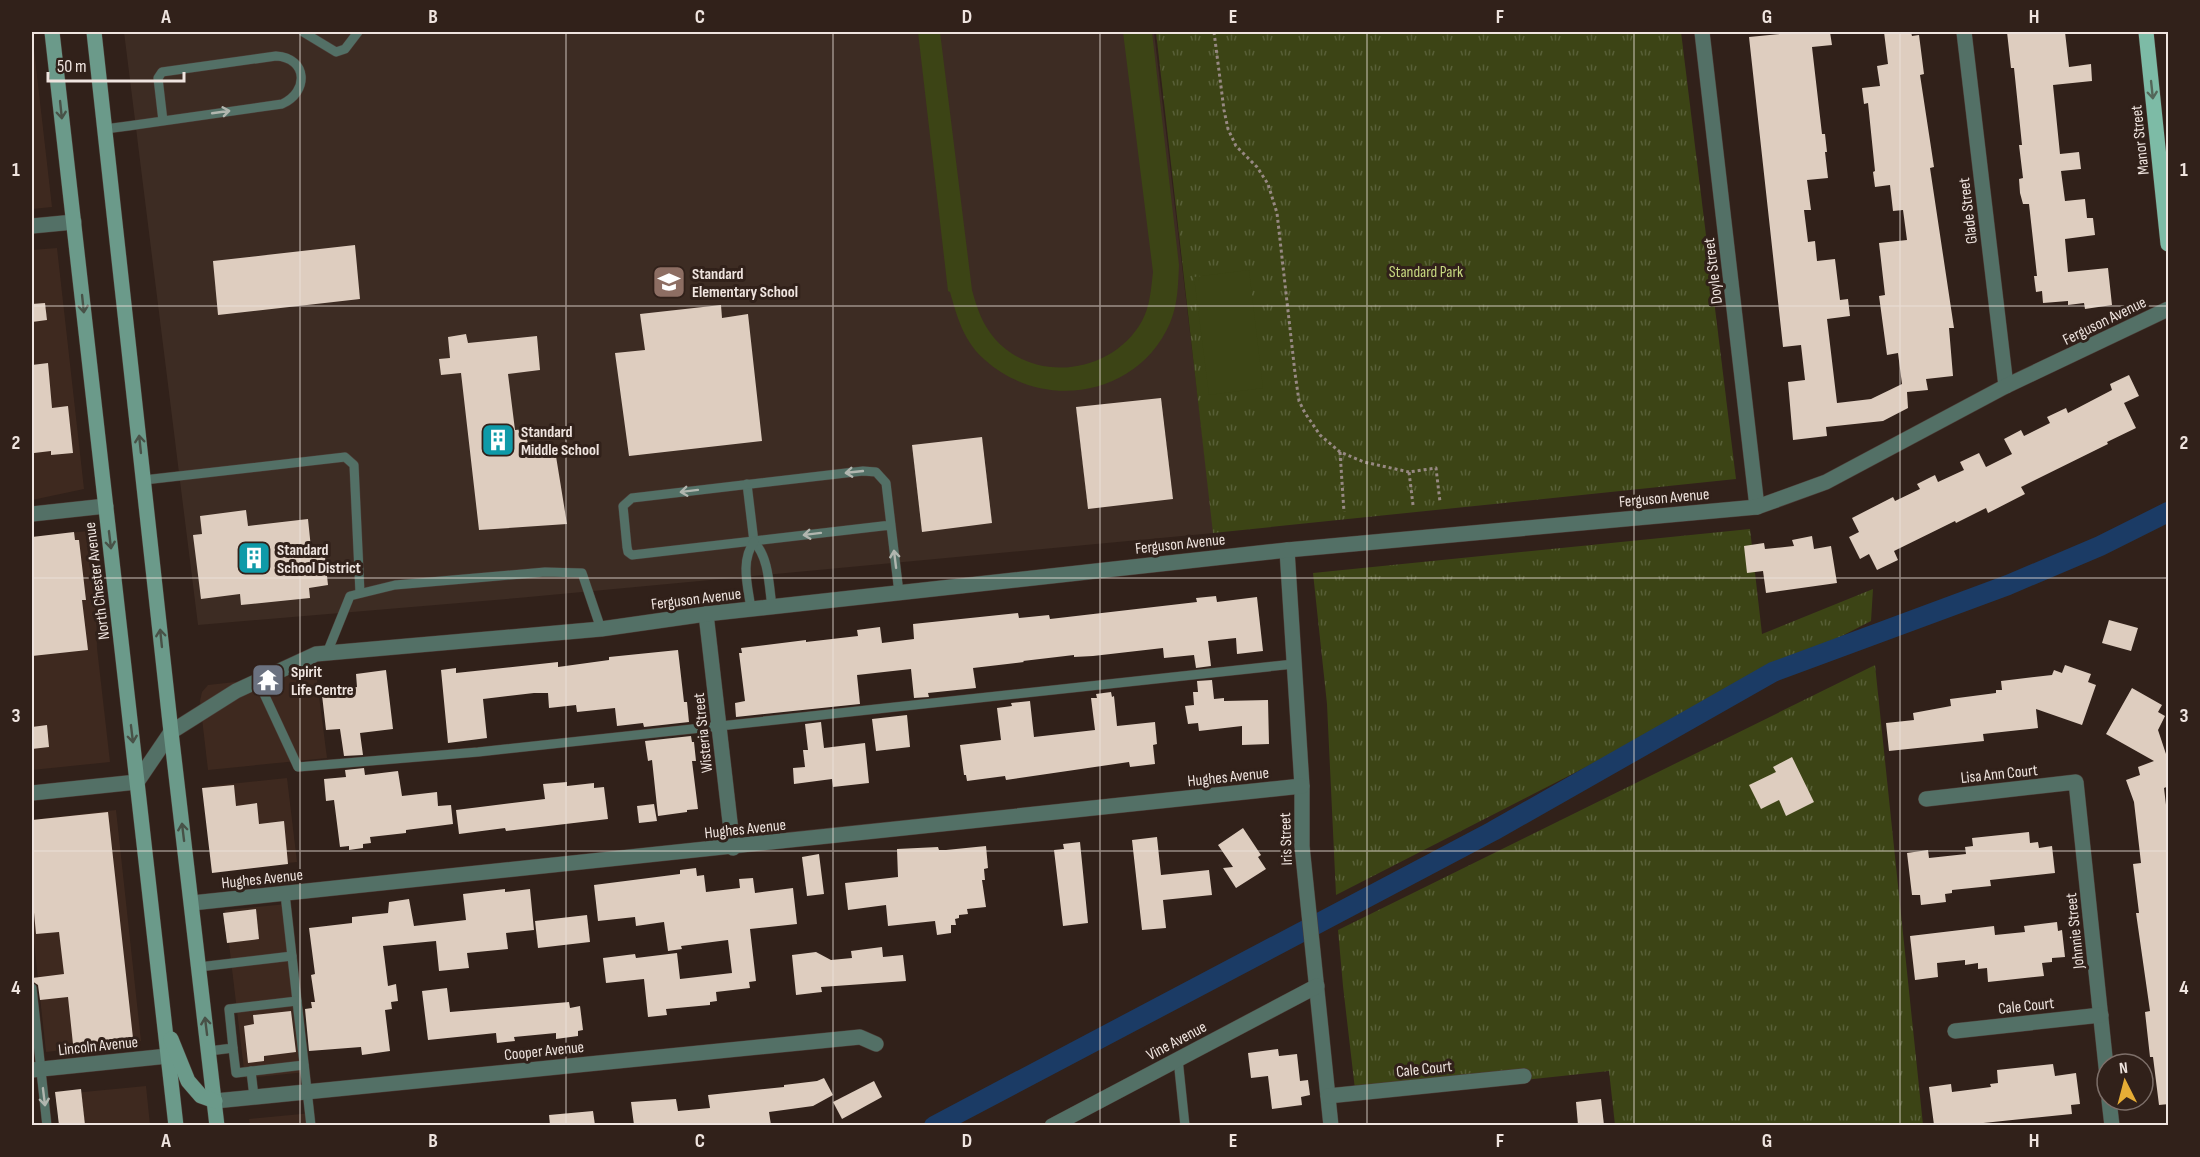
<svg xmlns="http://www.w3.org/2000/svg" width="2200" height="1157" viewBox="0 0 2200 1157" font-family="'Sofia Sans Condensed',sans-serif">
  <defs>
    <pattern id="grass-tufts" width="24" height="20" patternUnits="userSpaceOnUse" patternTransform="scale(1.5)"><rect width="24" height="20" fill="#3c4415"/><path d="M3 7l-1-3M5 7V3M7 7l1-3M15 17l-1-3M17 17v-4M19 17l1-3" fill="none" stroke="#585f37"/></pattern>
  </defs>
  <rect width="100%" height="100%" fill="#31211a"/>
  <g fill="#3e291f">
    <path d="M32,32L52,207L32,209Z"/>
    <path d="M57,248L84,489L32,500V250Z"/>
    <path d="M88,531L96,600L97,648L110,762L32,770V537Z"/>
    <path d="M316,673L327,758L208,770L200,701L202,692L208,685Z"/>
    <path d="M287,778L297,862L220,870L210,786Z"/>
    <path d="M116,810L141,1041L46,1052L32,924V820Z"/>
    <path d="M287,904L307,1072L245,1078L225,910Z"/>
    <path d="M146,1086L150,1125H66L63,1094Z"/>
    <path d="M312,1113L313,1125H250L249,1119Z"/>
  </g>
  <path fill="#3d2c23" d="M124,32H1154L1214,533L518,598L198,625Z"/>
  <g fill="url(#grass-tufts)">
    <path d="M1156,32H1681L1736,479L1213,533Z"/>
    <path d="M1750,529L1762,634L1873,589L1871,621L1336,895L1327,704L1313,573Z"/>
    <path d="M1875,665L1923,1125H1615L1609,1071L1356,1098L1343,986L1338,930Z"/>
  </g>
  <g fill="#3c4415">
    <path d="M918,32H940L972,290C977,308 982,324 995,339C1036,385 1113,373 1142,321C1150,306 1151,289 1153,272L1123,32H1152L1179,265C1178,285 1178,304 1170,323C1138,397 1043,412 985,360C964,342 957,317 950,292L948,291Z"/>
    <path d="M1249,270L1263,388L1209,395L1194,277Z"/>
  </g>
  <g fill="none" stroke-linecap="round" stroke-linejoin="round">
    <path stroke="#1b3b65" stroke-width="20" d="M934,1126L1493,831L1773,672L2008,585L2100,546L2168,512"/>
  </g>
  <g fill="#decdbf">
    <path d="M1799,32H1830L1832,45L1812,47L1822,134H1825L1827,152H1825L1828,178L1807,180L1811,210H1804L1808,242L1815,241L1817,261L1835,259L1840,300L1848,299L1850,316L1827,319L1837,403L1871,399L1902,384L1898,353L1887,355L1879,296L1885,295L1879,243L1907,240L1903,210L1893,211L1890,185L1875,187L1873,172L1875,171L1868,103L1864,104L1862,88L1880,86L1877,66L1888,64L1884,32H1911L1912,36L1919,35L1924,74L1920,75L1934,167L1930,168L1954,328H1949L1953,376L1926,379L1928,390L1907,392L1908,408L1883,421L1826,427L1827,436L1793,440L1788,382L1805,380L1801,345L1783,347L1749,37Z"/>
    <path d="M2007,32H2065L2069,67L2091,64L2092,81L2053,85L2060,154L2079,152L2081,169L2061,171L2065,201L2085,199L2087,218H2093L2095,235L2065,239L2068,272L2108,268L2112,305L2085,309L2084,303L2068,305V301L2043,303L2042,291L2036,292L2034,276H2037L2029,204H2023L2020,193L2019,179L2023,178L2019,145H2022L2014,68H2011Z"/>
    <path d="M355,245L360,299L218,315L213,261Z"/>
    <path d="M45,303L47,320L32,322V304Z"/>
    <path d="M721,305L722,318L748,314L762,441L629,456L615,353L645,350L640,314Z"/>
    <path d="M466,334L468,343L537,336L540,370L508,374L515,430L525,429L530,454L555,450L567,524L479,530L461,373L441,375L439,359L450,358L448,337Z"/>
    <path d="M48,363L52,408L68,406L73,453L51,455V451L34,453L32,430V365Z"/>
    <path d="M2129,375L2139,396L2124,403L2136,428L2107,442L2108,444L2021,487L2025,494L1988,513L1986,508L1956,523L1955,521L1894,551L1898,560L1877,570L1869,554L1860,559L1849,537L1859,532L1852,518L1893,497L1895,501L1920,489L1917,484L1935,475L1938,482L1964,470L1960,462L1979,453L1986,467L2012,454L2004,439L2021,430L2024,436L2050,423L2047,417L2066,408L2068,413L2112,390L2110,384Z"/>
    <path d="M1161,398L1173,499L1088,509L1076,407Z"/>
    <path d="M982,437L992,523L922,532L912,445Z"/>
    <path d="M246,510L248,526L308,519L312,558L325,557L328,585L309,588L310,598L241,605L240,594L201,599L193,535L202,534L200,516Z"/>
    <path d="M74,532L75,540H79L86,600H82L88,650L32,656V537Z"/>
    <path d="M1812,536L1814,549L1831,546L1837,583L1766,593L1763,571L1747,573L1744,546L1764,543L1765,549L1794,546L1792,540Z"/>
    <path d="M1216,596L1217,602L1257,597L1263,651L1237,654L1236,638L1208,641L1211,666L1196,668L1194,655L1164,658L1163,648L1093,656L1074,657V655L1023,661L1024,662L973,668L976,688L928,693L929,697L914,698L911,669L857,675L860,704L736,717L735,703L745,701L739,653H742L741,648L806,640V642L858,636L857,630L880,627L882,643L914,639L913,624L1018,613L1019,618L1049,615L1050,619L1197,602L1196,598Z"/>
    <path d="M2109,620L2138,628L2131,651L2102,643Z"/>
    <path d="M678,650L684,702H687L689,722L644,727L643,723L617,726L615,708L577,712L576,705L549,708L548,693H534L483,699L487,738L448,743L441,670L456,668V673L558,662V667L609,660V657Z"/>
    <path d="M2065,665L2091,674L2088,682L2096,685L2082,725L2036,709L2038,728L1983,734L1984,741L1889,751L1886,723L1914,720L1913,713L1951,706L1950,699L1996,693V690H2002L2001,681L2052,675L2054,670L2062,673Z"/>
    <path d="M386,670L393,729L360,733L363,755L344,756L340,729L326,730L322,695H328L327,690L357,687L356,674Z"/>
    <path d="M1212,680L1214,699L1224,698V701L1268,700L1269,744L1242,745V726L1199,731L1198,723L1188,724L1185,706L1194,705L1193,692H1198L1197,681Z"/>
    <path d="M2132,688L2162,705L2158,712L2165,716L2158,730L2167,757L2169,756V786L2164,788L2169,830V1104L2159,1105L2153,1057H2150L2145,1012L2150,1011L2136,913H2139L2133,864L2141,863L2134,802L2126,780L2140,775L2138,767L2154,761L2106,734Z"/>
    <path d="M1111,692L1112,697L1114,696L1117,726L1155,722L1157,744L1153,745L1155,764L1130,767L1129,762L1006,780L1005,776L967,781L966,775H964L960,745L1001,740L997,708L1012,706L1011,703L1030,701L1034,737L1095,730L1091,698H1097L1096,694Z"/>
    <path d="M907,715L910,747L876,751L872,719Z"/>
    <path d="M821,722L824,748L865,743L869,783L833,787L832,779L794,784L793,768L805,767L803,750H808L805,724Z"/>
    <path d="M47,725L49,747L32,749V727Z"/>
    <path d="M691,736L692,742H694L696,761H692L698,809L687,810V812L658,816L652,760L648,761L645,741Z"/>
    <path d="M1792,757L1814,802L1786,816L1779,800L1761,809L1749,785L1776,772L1773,767Z"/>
    <path d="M364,768L365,775L398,771L402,796L437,792L438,806L451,805L453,824L406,830V833L370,837L371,843L363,844V848L349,850V846L340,847L334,800L326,801L324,779L346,777L345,770Z"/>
    <path d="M567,782V786L594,783V788L604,787L608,819L506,831L505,828L459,834L456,810L545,799L543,784Z"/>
    <path d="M234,785L236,806L257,803L259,824L284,821L288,864L212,873L202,788Z"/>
    <path d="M654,804L657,821L639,823L637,806Z"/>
    <path d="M108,812L133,1038L73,1044L68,997L40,1000L38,985L32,981V978L64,974L59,932L36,934L32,891V820Z"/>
    <path d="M1243,828L1261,855L1258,857L1266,869L1236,888L1223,868L1233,867L1218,845Z"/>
    <path d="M2029,832L2030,843L2038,842L2039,848L2052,846L2055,873L1990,880L1991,886L1952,890V893L1945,894L1946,902L1921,905L1920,895H1912L1907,853L1928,850L1929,858L1966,854L1965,847L1973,846L1972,838Z"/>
    <path d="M1157,837L1161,875L1209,870L1212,895L1163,900L1166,928L1142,930L1132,840Z"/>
    <path d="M1080,842L1088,923L1063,926L1054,850L1064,849L1063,844Z"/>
    <path d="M986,846L988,868L984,869L985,880H982L986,907L967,909L968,914L959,915V918L955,919L956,925H951V933L937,935L935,921L888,926L886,905L848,910L845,883L898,877L897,849L938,847L939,850H946Z"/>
    <path d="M819,854L824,894L807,896L802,857Z"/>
    <path d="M696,868L697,876L704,875L706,892L740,888L739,879L753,878L755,893L793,888L797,924L750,929L756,981L749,982L750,988L716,992L717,1001L710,1002V1005L666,1009L667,1015L648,1017L644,979L606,983L603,958L635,954L636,958L677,953L680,979L732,973L728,940L681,946L682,949L668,951L664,922L636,926L635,917L598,921L594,885L680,874V870Z"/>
    <path d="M505,889V892L530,889L534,930L506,933L508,949L467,953L469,968L439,971L436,941L383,946L388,986L396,984L398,1001L391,1002L392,1009L385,1010L390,1051L362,1055L361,1047L309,1051L305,1009L312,1008L311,1002H315L311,975L315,974L309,928L352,923V917L388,913L389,902L409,899L414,926L466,920L463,894Z"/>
    <path d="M256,909L259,939L227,943L223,913Z"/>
    <path d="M587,915L590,942L538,948L535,921Z"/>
    <path d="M2057,922L2058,931L2062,930L2065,957L2052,958V962L2042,963L2044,976L1988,982L1987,968L1978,969V963L1965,965V960L1937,963L1938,977L1915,980L1910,936L1994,926L1995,935L2025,932L2024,926Z"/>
    <path d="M882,947L883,957L903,955L906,981L821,987L822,992L796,995L792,955L816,952L831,960L852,958L851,951Z"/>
    <path d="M447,988L450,1012L569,1002L570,1008L580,1006L583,1030L578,1031V1036L556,1039V1033L514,1037L515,1041L497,1043L496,1033L428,1040L422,991Z"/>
    <path d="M291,1011L296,1052L264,1056V1061L248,1063L244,1026L254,1024L253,1015Z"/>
    <path d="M1278,1049L1279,1056L1297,1054L1300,1081L1308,1080L1310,1095L1301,1097L1302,1105L1272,1109L1268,1076L1251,1078L1248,1053Z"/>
    <path d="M2053,1064L2055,1076L2076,1073L2080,1104L2071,1105L2072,1114L1964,1125H1934L1929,1087L1951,1084L1952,1092L1991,1087L1990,1084L1998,1083L1997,1070Z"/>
    <path d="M824,1078L833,1095L813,1106L769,1112L771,1125H634L631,1102L676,1099L678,1111L710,1108L708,1095L784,1087V1085L817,1081Z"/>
    <path d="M874,1081L882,1097L842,1119L833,1102Z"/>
    <path d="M81,1089L85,1125H59L55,1092Z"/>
    <path d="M1601,1099L1604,1125H1578L1576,1102Z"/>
    <path d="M593,1111L595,1125H550L549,1115Z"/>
  </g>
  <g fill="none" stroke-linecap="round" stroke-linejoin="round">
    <defs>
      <g id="service">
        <path d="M303,32L336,52L345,49L358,32"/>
        <path d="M105,129L128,126L282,104C309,92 308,58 276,56L162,72L158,78L163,121"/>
        <path d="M144,480L345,457L354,465L360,593"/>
        <path d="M747,484L754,542C769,557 769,586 772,607"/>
        <path d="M891,525L632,555L628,552L627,547L623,506L632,498L863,471L876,472L886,483L899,593"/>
        <path d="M751,609C748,587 740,561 754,542"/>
        <path d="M327,653L350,596L395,585L545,572L582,573L601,629"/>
        <path d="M258,681L298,767L478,752L1294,664"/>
        <path d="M285,894L311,1126"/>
        <path d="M199,967L292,956"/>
        <path d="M32,988L47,1126"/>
        <path d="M233,1048L236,1073L304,1065"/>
        <path d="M209,1051L233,1048L229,1009L297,1001"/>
        <path d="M1178,1059L1185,1126"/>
        <path d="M251,1071L254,1097"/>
      </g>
      <g id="minor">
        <path d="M1702,32L1757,507"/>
        <path d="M1964,32L2006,386"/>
        <path d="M32,226L74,222"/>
        <path d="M32,514L106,506"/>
        <path d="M1287,550L1302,786V846L1331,1126"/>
        <path d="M706,614L733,848"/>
        <path d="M32,793L137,782L171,732"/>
        <path d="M1926,799L2076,782L2107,1076"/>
        <path d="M192,903L1302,786"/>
        <path d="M1955,1031L2101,1015"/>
        <path d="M32,1070L168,1056"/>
        <path d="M1328,1096L1524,1076"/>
        <path d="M2109,1100L2112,1126"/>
        <path d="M215,1101L860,1037L876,1044"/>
        <path d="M1052,1126L1317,986"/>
      </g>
      <path id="tertiary" d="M171,732L236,691L316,654L601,629L706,614L1287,550L1757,507L1826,482L2006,386L2168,309"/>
      <g id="secondary">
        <path d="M52,32L176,1126"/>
        <path d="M94,32L171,732L217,1126"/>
        <path d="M171,1039L188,1081L201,1096L215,1101"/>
      </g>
      <path id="primary" d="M2146,32L2168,244"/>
    </defs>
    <use href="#service" stroke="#4c3c36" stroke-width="10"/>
    <use href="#minor" stroke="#4c3c36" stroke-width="16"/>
    <use href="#tertiary" stroke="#4c3c36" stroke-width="16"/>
    <use href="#secondary" stroke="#4c3c36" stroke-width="16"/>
    <use href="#primary" stroke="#4c3c36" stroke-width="16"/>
    <g stroke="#978983" stroke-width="3" stroke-dasharray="3 3" stroke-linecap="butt">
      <path d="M1214,32L1224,110L1228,129L1236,146L1257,167L1268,184L1277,213L1295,373L1299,401L1305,413L1320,435L1340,452L1364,462L1409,472"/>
      <path d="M1340,452L1344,512"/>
      <path d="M1413,505L1409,472L1436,468L1440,502"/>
    </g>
    <use href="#service" stroke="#537066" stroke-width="9"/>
    <use href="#minor" stroke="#537066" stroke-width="15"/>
    <use href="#tertiary" stroke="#537066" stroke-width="15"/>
    <use href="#secondary" stroke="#6b9a8a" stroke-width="15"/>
    <use href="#primary" stroke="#7dbba6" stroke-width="15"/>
  </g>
  <defs><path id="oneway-shaft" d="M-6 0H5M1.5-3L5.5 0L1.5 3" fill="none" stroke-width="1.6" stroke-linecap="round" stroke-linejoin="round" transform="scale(1.5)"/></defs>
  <use stroke="#536659" href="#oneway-shaft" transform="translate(2152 90) rotate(84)"/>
  <g stroke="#485147">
    <use href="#oneway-shaft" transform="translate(61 110) rotate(84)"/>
    <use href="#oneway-shaft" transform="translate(83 304) rotate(84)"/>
    <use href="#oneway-shaft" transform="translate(140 444) rotate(-96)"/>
    <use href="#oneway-shaft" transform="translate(110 540) rotate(83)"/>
    <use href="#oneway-shaft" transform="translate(161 638) rotate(-96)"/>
    <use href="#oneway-shaft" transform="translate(132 734) rotate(83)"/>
    <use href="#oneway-shaft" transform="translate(183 832) rotate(-97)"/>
    <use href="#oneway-shaft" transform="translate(206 1026) rotate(-97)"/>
  </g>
  <g stroke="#b1b6af">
    <use href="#oneway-shaft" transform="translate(221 112) rotate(-8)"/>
    <use href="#oneway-shaft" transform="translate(854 472) rotate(174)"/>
    <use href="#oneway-shaft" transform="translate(689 491) rotate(173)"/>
    <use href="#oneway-shaft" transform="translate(812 534) rotate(173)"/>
    <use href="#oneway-shaft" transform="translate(895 559) rotate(-97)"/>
    <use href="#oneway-shaft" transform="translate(44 1097) rotate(83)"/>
  </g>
  <path fill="none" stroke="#efe4df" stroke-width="1.5" stroke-opacity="0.55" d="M300,32V1126M566,32V1126M833,32V1126M1100,32V1126M1367,32V1126M1634,32V1126M1900,32V1126M32,306H2168M32,578H2168M32,851H2168"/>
  <defs>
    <symbol id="school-square" viewBox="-11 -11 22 22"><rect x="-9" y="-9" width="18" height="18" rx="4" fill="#8d6e63" stroke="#31211a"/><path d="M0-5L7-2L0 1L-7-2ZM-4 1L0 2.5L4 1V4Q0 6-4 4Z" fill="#fff"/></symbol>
    <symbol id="building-square" viewBox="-11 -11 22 22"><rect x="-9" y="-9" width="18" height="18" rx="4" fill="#0f9aa8" stroke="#31211a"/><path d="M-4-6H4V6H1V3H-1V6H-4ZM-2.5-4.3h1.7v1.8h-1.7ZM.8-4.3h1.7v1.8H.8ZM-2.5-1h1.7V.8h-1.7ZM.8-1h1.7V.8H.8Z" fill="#fff"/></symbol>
    <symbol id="temple-square" viewBox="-11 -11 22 22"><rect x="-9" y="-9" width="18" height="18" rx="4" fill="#6b7280" stroke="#31211a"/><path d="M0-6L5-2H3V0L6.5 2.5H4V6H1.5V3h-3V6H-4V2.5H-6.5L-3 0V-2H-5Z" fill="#fff"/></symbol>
  </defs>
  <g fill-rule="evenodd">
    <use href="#school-square" x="650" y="263" width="38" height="38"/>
    <use href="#building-square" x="479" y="421" width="38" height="38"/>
    <use href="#building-square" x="235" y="539" width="38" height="38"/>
    <use href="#temple-square" x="249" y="661" width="38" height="38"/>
  </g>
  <g text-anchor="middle" stroke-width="6" stroke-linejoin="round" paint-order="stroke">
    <g font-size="16" fill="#efe4df" stroke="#31211a">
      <text transform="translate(2139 140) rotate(-96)" y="6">Manor Street</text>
      <text transform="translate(1967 211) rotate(-97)" y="6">Glade Street</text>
      <text transform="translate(1712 271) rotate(-97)" y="6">Doyle Street</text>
      <text transform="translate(2104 320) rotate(-26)" y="6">Ferguson Avenue</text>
      <text transform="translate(1664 497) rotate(-5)" y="6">Ferguson Avenue</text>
      <text transform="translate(1180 543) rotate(-6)" y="6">Ferguson Avenue</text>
      <text transform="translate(96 581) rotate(-97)" y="6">North Chester Avenue</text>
      <text transform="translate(696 598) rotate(-7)" y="6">Ferguson Avenue</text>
      <text transform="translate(702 733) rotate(-96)" y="6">Wisteria Street</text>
      <text transform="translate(1999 773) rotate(-6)" y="6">Lisa Ann Court</text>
      <text transform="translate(1228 776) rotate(-6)" y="6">Hughes Avenue</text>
      <text transform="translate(745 828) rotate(-6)" y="6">Hughes Avenue</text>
      <text transform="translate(1285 839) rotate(-92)" y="6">Iris Street</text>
      <text transform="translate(262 878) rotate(-6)" y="6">Hughes Avenue</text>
      <text transform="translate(2074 931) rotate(-96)" y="6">Johnnie Street</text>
      <text transform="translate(2026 1005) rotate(-6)" y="6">Cale Court</text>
      <text transform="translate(1176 1040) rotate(-28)" y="6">Vine Avenue</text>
      <text transform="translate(98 1045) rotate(-6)" y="6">Lincoln Avenue</text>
      <text transform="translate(544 1050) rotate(-6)" y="6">Cooper Avenue</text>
      <text transform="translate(1424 1068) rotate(-6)" y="6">Cale Court</text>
    </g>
    <g font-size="16" fill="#c8d981" stroke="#31211a">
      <text x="1426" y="277">Standard Park</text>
    </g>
    <g font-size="16" font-weight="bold" fill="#efe4df" stroke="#31211a" text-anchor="start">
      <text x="692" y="279">Standard<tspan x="692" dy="18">Elementary School</tspan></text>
      <text x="521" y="437">Standard<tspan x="521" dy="18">Middle School</tspan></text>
      <text x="277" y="555">Standard<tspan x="277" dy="18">School District</tspan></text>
      <text x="291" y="677">Spirit<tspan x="291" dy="18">Life Centre</tspan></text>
    </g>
  </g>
  <rect width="2200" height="1157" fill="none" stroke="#31211a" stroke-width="66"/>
  <g transform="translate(2125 1082) rotate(354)"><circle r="28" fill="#31211a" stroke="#7d6f69" stroke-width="1.5"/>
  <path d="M0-4.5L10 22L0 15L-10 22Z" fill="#e6ad36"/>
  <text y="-9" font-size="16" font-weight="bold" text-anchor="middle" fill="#efe4df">N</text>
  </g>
  <path d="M48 72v9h136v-9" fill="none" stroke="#efe4df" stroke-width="3"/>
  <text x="57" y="72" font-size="18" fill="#efe4df" stroke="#31211a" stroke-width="4.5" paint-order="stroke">50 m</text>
  <rect x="33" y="33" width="2134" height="1091" fill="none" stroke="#efe4df" stroke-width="2"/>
  <g font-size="20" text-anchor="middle" font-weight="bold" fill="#efe4df">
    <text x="166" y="23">A</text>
    <text x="433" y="23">B</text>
    <text x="700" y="23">C</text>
    <text x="967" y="23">D</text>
    <text x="1233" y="23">E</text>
    <text x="1500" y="23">F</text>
    <text x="1767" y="23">G</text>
    <text x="2034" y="23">H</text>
    <text x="16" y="176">1</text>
    <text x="2184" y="176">1</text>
    <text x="16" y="449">2</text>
    <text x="2184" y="449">2</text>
    <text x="16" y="722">3</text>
    <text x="2184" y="722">3</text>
    <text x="16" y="994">4</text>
    <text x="2184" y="994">4</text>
    <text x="166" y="1147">A</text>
    <text x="433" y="1147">B</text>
    <text x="700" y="1147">C</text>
    <text x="967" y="1147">D</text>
    <text x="1233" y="1147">E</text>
    <text x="1500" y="1147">F</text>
    <text x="1767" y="1147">G</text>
    <text x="2034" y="1147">H</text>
  </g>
</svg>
